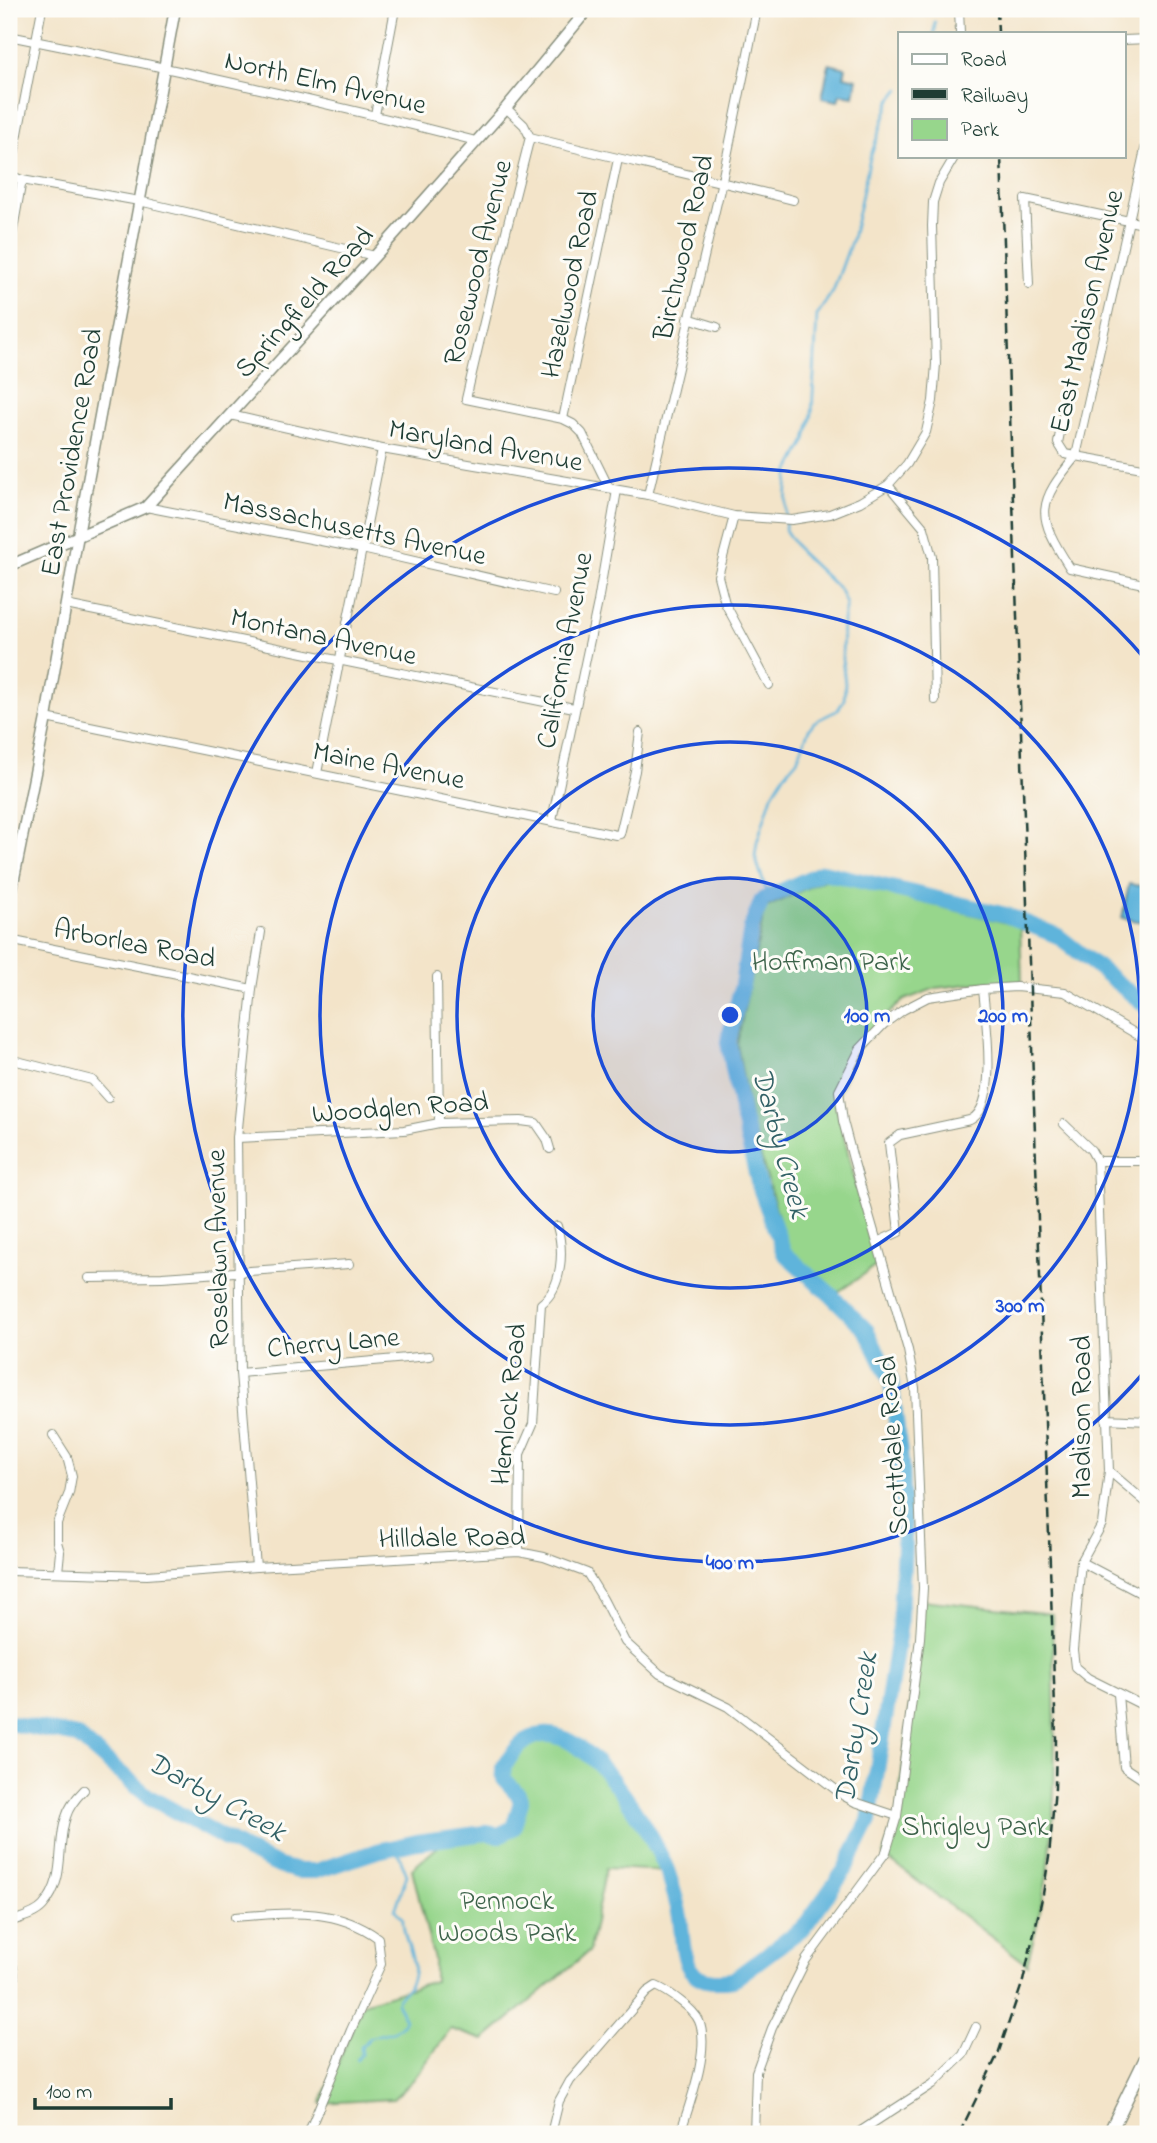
<svg xmlns="http://www.w3.org/2000/svg" width="1157" height="2143" viewBox="0 0 1157 2143" font-family="'Indie Flower',sans-serif">
  <rect width="100%" height="100%" fill="#fdfcf7"/>
  <filter id="ink" filterUnits="userSpaceOnUse"><feTurbulence type="fractalNoise" baseFrequency=".0143" numOctaves="2"/><feDisplacementMap in="SourceGraphic" scale="14" xChannelSelector="R" yChannelSelector="G"/><feConvolveMatrix kernelMatrix="1 2 1 2 8 2 1 2 1" color-interpolation-filters="sRGB"/></filter>
  <filter id="wash" filterUnits="userSpaceOnUse"><feTurbulence type="fractalNoise" baseFrequency=".00686" numOctaves="4" result="noise"/><feDisplacementMap in="SourceGraphic" scale="28" xChannelSelector="R" yChannelSelector="G"/><feGaussianBlur stdDeviation="1.57" result="paint"/><feColorMatrix in="noise" values="0 0 0 0 0 0 0 0 0 0 0 0 0 0 0 0 0 1.4 0 .05"/><feComposite in="paint" operator="in"/></filter>
  <g filter="url(#wash)">
    <rect width="100%" height="100%" fill="#f3e4c9"/>
    <g fill="#97d68c" stroke="#5b8a60" stroke-width="2">
      <path d="M826,879L1020,926L1022,982L977,983L936,988L904,1000L871,1029L859,1047L835,1100L876,1266L835,1294L788,1250L751,1123L737,1044L765,908Z"/>
      <path d="M922,1600L1052,1614C1054,1694 1058,1774 1050,1854C1046,1891 1036,1928 1027,1964L883,1855L897,1816Z"/>
      <path d="M539,1735C601,1737 643,1821 667,1871L606,1868L589,1951L484,2040L451,2029L413,2080L393,2099L321,2103L363,2003L434,1981V1960L412,1869L448,1838L485,1833L499,1835L513,1828L521,1802L518,1794L504,1779L503,1768C513,1752 522,1742 539,1735Z"/>
    </g>
    <g fill="#5eb4db" stroke="#3e7888" stroke-width="2">
      <path d="M829,64L846,68L844,76L857,79L854,96L840,94L838,101L822,98Z"/>
      <path d="M1129,884L1147,887L1143,904L1148,905V923L1122,918Z"/>
    </g>
    <g fill="none" stroke-linecap="round" stroke-linejoin="round">
      <g stroke="#5eb4db" stroke-width="2.5">
        <path d="M934,33L935,22"/>
        <path d="M768,897L755,856L757,842L772,795L784,775L797,760L809,729L814,722L838,710L844,700L845,683L842,659L843,620L846,604L840,590L800,552L785,530L787,487L789,472L806,440L812,414L817,315L833,291L852,239L870,158L890,101L900,89"/>
        <path d="M357,2059L362,2054L361,2047C363,2045 368,2040 370,2038C382,2031 400,2036 405,2019L396,2003C399,1995 405,1992 409,1985C423,1963 401,1941 403,1919L395,1910L407,1875L396,1847"/>
      </g>
      <path stroke="#5eb4db" stroke-width="16" d="M9,1723L77,1736L149,1797L247,1851L279,1866L298,1871H316L377,1851L417,1842L485,1833L499,1835L513,1828L521,1802L518,1794L504,1779L503,1768C511,1755 521,1740 537,1736C588,1722 651,1832 667,1870C672,1885 677,1902 680,1917C682,1930 682,1958 690,1969C700,1983 718,1982 733,1980L804,1927L844,1871L869,1821L899,1631L904,1547L901,1462L891,1381L867,1331L831,1295L784,1253L759,1185L742,1115L728,1042L742,985L751,928L762,900L823,872L1006,915L1058,936L1148,1007"/>
    </g>
  </g>
  <g filter="url(#ink)">
    <g fill="none" stroke-linecap="round" stroke-linejoin="round">
      <defs>
        <g id="street">
          <path d="M959,9L960,33"/>
          <path d="M9,36C166,67 321,101 476,141"/>
          <path d="M1124,40L1148,39"/>
          <path d="M506,108L524,125L530,137C617,159 705,177 793,200"/>
          <path d="M375,115L395,9"/>
          <path d="M1148,136L1076,456C1037,504 1035,514 1070,568L1148,585"/>
          <path d="M530,137L495,275L466,399L563,419L573,424L582,433L609,488"/>
          <path d="M9,175L22,180L139,201L375,256"/>
          <path d="M10,175L42,9"/>
          <path d="M9,251L22,180"/>
          <path d="M1029,284L1025,199L1148,225"/>
          <path d="M688,318L717,327"/>
          <path d="M1067,396L1058,443L1065,454L1148,469"/>
          <path d="M230,415L382,449L648,495L734,516L792,520L830,514L860,502L888,485L907,464L926,432L933,401L936,364L932,226L933,202L939,183L955,156"/>
          <path d="M563,419L618,159"/>
          <path d="M888,485L924,528L932,557L935,700"/>
          <path d="M648,495L722,181L757,9"/>
          <path d="M146,507L362,549L554,593"/>
          <path d="M734,516L718,576L725,603L769,685"/>
          <path d="M66,605L574,708"/>
          <path d="M46,718L616,835L620,834L635,771L640,732"/>
          <path d="M317,773L382,449"/>
          <path d="M552,820L598,602L617,490"/>
          <path d="M9,940L252,989"/>
          <path d="M437,977L439,1123"/>
          <path d="M9,1059L92,1080L108,1098"/>
          <path d="M1064,1124L1091,1150L1097,1161H1148"/>
          <path d="M237,1138L404,1130L439,1123L521,1121L536,1123L547,1139L550,1149"/>
          <path d="M1097,1161L1109,1471L1102,1524L1081,1562L1073,1650L1075,1667L1088,1678L1148,1708"/>
          <path d="M877,1242L899,1232L889,1143L900,1135L970,1120C1000,1107 985,1016 983,989"/>
          <path d="M89,1278L162,1277L349,1264"/>
          <path d="M240,1373L429,1356"/>
          <path d="M1106,1419L1148,1421"/>
          <path d="M53,1435L67,1457L72,1476L69,1493L57,1523V1542L60,1552L58,1572"/>
          <path d="M1109,1471L1148,1504"/>
          <path d="M519,1552L520,1454L533,1424L541,1304C563,1287 564,1250 557,1226"/>
          <path d="M1081,1562L1148,1597"/>
          <path d="M256,1567L240,1373L237,1138L252,989L261,932"/>
          <path d="M9,1571L147,1575L256,1567L519,1552L544,1557L587,1573L603,1599L625,1642L660,1674L728,1707L844,1796L855,1802L897,1816"/>
          <path d="M1118,1694L1124,1767L1148,1783"/>
          <path d="M235,1917C286,1913 334,1906 378,1938L381,1964L351,2030L308,2134"/>
          <path d="M9,1922C20,1918 35,1915 43,1906C67,1879 56,1845 66,1817C69,1806 76,1798 84,1790"/>
          <path d="M9,1956C17,1973 14,1985 9,2003"/>
          <path d="M551,2134L559,2101L570,2081L647,1992L656,1986C668,1991 694,2009 699,2021C711,2049 689,2105 680,2134"/>
          <path d="M754,2134L756,2072L772,2028L806,1960L886,1852L897,1816L920,1638L923,1588L915,1388L908,1350L853,1159L843,1121L839,1091L860,1049L884,1024L903,1010L928,997L983,989L1016,987L1065,992L1148,1041"/>
          <path d="M856,2134L933,2084L963,2055L976,2027"/>
        </g>
        <g id="secondary">
          <path d="M9,566L146,507L375,256L506,108L588,9"/>
          <path d="M9,903L46,718L78,535L175,9"/>
        </g>
        <g id="primary">
          <path d="M9,2132L15,2134"/>
          <path d="M1109,2134L1148,2054"/>
        </g>
      </defs>
      <use href="#street" stroke="#89907e" stroke-width="10"/>
      <use href="#secondary" stroke="#89907e" stroke-width="13"/>
      <use href="#primary" stroke="#89907e" stroke-width="15"/>
      <use href="#street" stroke="#fff" stroke-width="8"/>
      <use href="#secondary" stroke="#fff" stroke-width="10"/>
      <use href="#primary" stroke="#fff" stroke-width="12"/>
      <g stroke="#1f3d34" stroke-width="2.5" stroke-dasharray="10 5" stroke-linecap="butt">
        <path d="M997,9L998,33"/>
        <path d="M959,2134L998,2054L1023,1981L1043,1894L1049,1857L1055,1788L1056,1738L1001,156"/>
      </g>
    </g>
  </g>
  <circle cx="730" cy="1015" r="137" fill="#1d4ed8" fill-opacity=".12"/>
  <g fill="none" stroke="#1d4ed8" stroke-width="3.5">
    <circle cx="730" cy="1015" r="137"/>
    <circle cx="730" cy="1015" r="273"/>
    <circle cx="730" cy="1015" r="410"/>
    <path d="M1146 1370A547 547 0 1 1 1146 660"/>
  </g>
  <g text-anchor="middle" stroke-width="6" stroke-linejoin="round" paint-order="stroke">
    <g font-size="28" fill="#1f3d34" stroke="#fdfcf7">
      <text transform="translate(326 81) rotate(13)" y="10">North Elm Avenue</text>
      <text transform="translate(682 247) rotate(-77)" y="10">Birchwood Road</text>
      <text transform="translate(476 262) rotate(-76)" y="10">Rosewood Avenue</text>
      <text transform="translate(568 284) rotate(-78)" y="10">Hazelwood Road</text>
      <text transform="translate(303 301) rotate(-48)" y="10">Springfield Road</text>
      <text transform="translate(1085 311) rotate(-77)" y="10">East Madison Avenue</text>
      <text transform="translate(486 444) rotate(10)" y="10">Maryland Avenue</text>
      <text transform="translate(70 452) rotate(-80)" y="10">East Providence Road</text>
      <text transform="translate(355 527) rotate(12)" y="10">Massachusetts Avenue</text>
      <text transform="translate(324 635) rotate(12)" y="10">Montana Avenue</text>
      <text transform="translate(563 650) rotate(-79)" y="10">California Avenue</text>
      <text transform="translate(389 764) rotate(11)" y="10">Maine Avenue</text>
      <text transform="translate(135 942) rotate(11)" y="10">Arborlea Road</text>
      <text transform="translate(400 1106) rotate(-4)" y="10">Woodglen Road</text>
      <text transform="translate(216 1249) rotate(-91)" y="10">Roselawn Avenue</text>
      <text transform="translate(333 1341) rotate(-5)" y="10">Cherry Lane</text>
      <text transform="translate(507 1404) rotate(-84)" y="10">Hemlock Road</text>
      <text transform="translate(1080 1417) rotate(-90)" y="10">Madison Road</text>
      <text transform="translate(891 1446) rotate(-94)" y="10">Scottdale Road</text>
      <text transform="translate(452 1536) rotate(-1)" y="10">Hilldale Road</text>
    </g>
    <g font-size="28" fill="#3d634a" stroke="#fdfcf7">
      <text x="831" y="970">Hoffman Park</text>
      <text x="975" y="1835">Shrigley Park</text>
      <text x="507" y="1909">Pennock<tspan x="507" dy="32">Woods Park</tspan></text>
    </g>
    <g font-size="30" font-style="italic" fill="#326166" stroke="#fdfcf7">
      <text transform="translate(782 1143) rotate(75)" y="10">Darby Creek</text>
      <text transform="translate(855 1728) rotate(-81)" y="10">Darby Creek</text>
      <text transform="translate(217 1796) rotate(29)" y="10">Darby Creek</text>
    </g>
  </g>
  <circle cx="730" cy="1015" r="10" fill="#1d4ed8" stroke="#fdfcf7" stroke-width="3.5"/>
  <g font-size="21" text-anchor="middle" font-weight="bold" fill="#1d4ed8" stroke="#fdfcf7" stroke-width="6" stroke-linejoin="round" paint-order="stroke">
    <text x="867" y="1022">100 m</text>
    <text x="1003" y="1022">200 m</text>
    <text x="1020" y="1312">300 m</text>
    <text x="730" y="1569">400 m</text>
  </g>
  <rect width="1157" height="2143" fill="none" stroke="#fdfcf7" stroke-width="35"/>
  <rect x="898" y="32" width="228" height="126" fill="#fdfcf7" stroke="#a4b0a9" stroke-width="2"/>
  <rect x="912" y="54" width="35" height="10" fill="#ffffff" stroke="#a4b0a9" stroke-width="2"/>
  <text x="961" y="66" font-size="21" fill="#1f3d34">Road</text>
  <rect x="912" y="89" width="35" height="10" fill="#1f3d34" stroke="#a4b0a9" stroke-width="2"/>
  <text x="961" y="102" font-size="21" fill="#1f3d34">Railway</text>
  <rect x="912" y="119" width="35" height="21" fill="#97d68c" stroke="#a4b0a9" stroke-width="2"/>
  <text x="961" y="136" font-size="21" fill="#1f3d34">Park</text>
  <path d="M35 2098v10h136v-10" fill="none" stroke="#1f3d34" stroke-width="3.5"/>
  <text x="46" y="2098" font-size="21" fill="#1f3d34" stroke="#fdfcf7" stroke-width="5" paint-order="stroke">100 m</text>
</svg>
